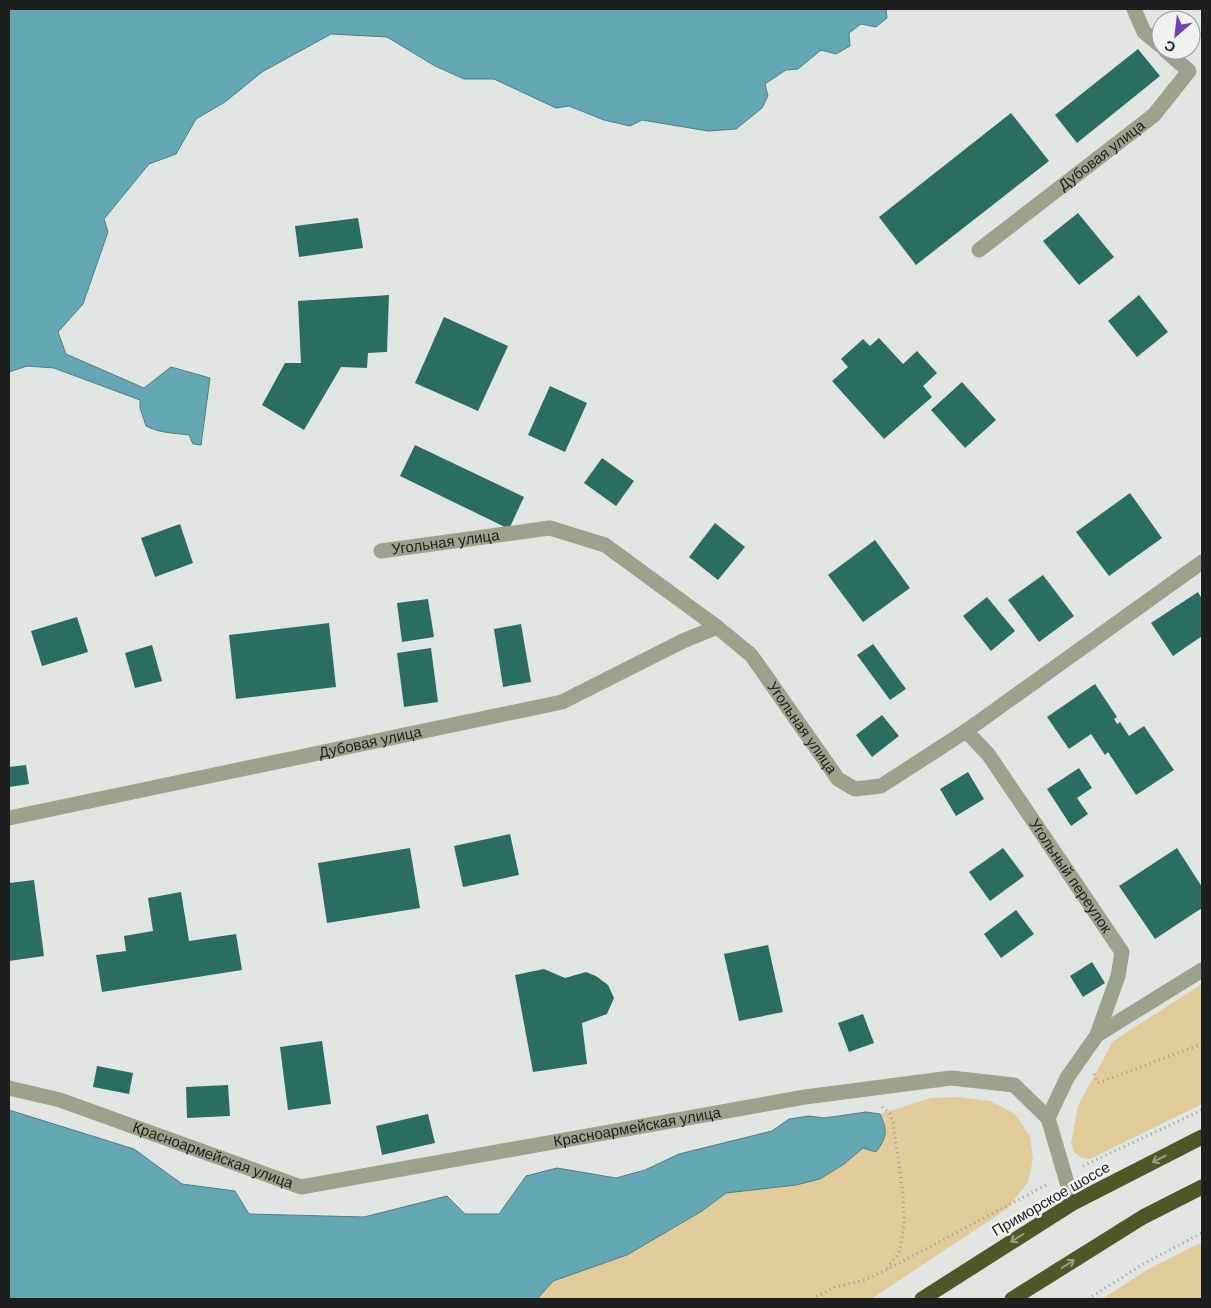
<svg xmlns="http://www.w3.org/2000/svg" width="1211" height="1308" viewBox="0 0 1211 1308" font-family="'DM Sans',sans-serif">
  <rect width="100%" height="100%" fill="#e2e6e2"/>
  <g fill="#e2cc9a">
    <path d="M1202,984V1104L1090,1159L1082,1158L1074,1152L1071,1143L1078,1106L1113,1041Z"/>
    <path d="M958,1097L990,1101L1015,1114L1030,1136L1033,1159L1028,1182L1007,1209L871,1299H537L552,1281L627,1255L702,1211L726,1193L796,1185L844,1164L886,1127L880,1114L931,1098Z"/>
    <path d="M1202,1242V1299H1102L1147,1270Z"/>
  </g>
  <g fill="#63a8b3" stroke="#4e7f86">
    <path d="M9,9H886L887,18L876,27L861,24L849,33L850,46L836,54L821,50L798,69L786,70L765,84L768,96L762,108L736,129L708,131L642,120L630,126L604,120L569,106L556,108L494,79H464L435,66L387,37L331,34L262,72L225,102L196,119L176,154L149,164L104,219L108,232L83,304L58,332L66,354L144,388L171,367L210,378L201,445L193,444L189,435C174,433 159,433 146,426L140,408V400L54,368L27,366L9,372Z"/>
    <path d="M9,1110L134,1149L182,1184L235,1191L249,1214L364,1217L447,1196L465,1214H499L526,1176L557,1168L616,1178L645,1170L679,1154L772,1131L789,1119L809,1116L824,1118L866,1112L880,1114C888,1131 887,1137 876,1152L863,1148L844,1164L820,1179L796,1185L726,1193L702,1211L627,1255L553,1281L537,1299H9Z"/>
  </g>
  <g fill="#2a6e61">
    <path d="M1138,49L1160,76L1077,143L1055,115Z"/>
    <path d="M1011,113L1049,161L916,265L879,217Z"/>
    <path d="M1078,213L1114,257L1079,285L1043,241Z"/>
    <path d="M358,218L363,248L299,257L295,226Z"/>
    <path d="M389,295L387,352L368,353L367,368L341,367L304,430L262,405L285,363H301L298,301Z"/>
    <path d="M1139,295L1168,332L1137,357L1108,321Z"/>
    <path d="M444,317L508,346L478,411L415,383Z"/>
    <path d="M879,338L903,364L917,351L937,373L923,386L932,397L884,439L832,381L848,367L841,359L863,339L870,346Z"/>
    <path d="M962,382L996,420L965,448L931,410Z"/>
    <path d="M550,386L587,403L565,452L528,435Z"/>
    <path d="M415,445L524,497L509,529L400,476Z"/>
    <path d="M602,458L634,481L616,506L584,483Z"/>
    <path d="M1130,493L1162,538L1109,576L1076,532Z"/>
    <path d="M715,523L745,547L718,580L689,557Z"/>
    <path d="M180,524L193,563L155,577L141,538Z"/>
    <path d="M875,540L910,588L863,622L828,575Z"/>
    <path d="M1043,575L1074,616L1039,642L1008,600Z"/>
    <path d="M1198,592L1202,599V636L1173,656L1151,623Z"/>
    <path d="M987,597L1015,631L991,651L963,616Z"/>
    <path d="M428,599L434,637L402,642L397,603Z"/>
    <path d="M77,617L88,652L42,666L31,631Z"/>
    <path d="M329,623L336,687L236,699L229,635Z"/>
    <path d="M521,624L531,682L503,687L494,629Z"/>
    <path d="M873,644L906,689L890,700L857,655Z"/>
    <path d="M152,645L162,681L135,688L125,653Z"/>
    <path d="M431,648L438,702L404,707L397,653Z"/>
    <path d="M1095,684L1117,717L1114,719L1117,724L1120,722L1129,736L1144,726L1174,770L1136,795L1108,752L1105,755L1091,734L1069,749L1047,717Z"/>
    <path d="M882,715L899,736L872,757L856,735Z"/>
    <path d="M26,765L29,784L9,787V767Z"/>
    <path d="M1079,768L1092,788L1077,798L1088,814L1071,826L1047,789Z"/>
    <path d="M968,772L984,799L956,816L940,789Z"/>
    <path d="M510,834L519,875L463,887L454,846Z"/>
    <path d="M410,848L420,908L327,923L318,863Z"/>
    <path d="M1003,848L1024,876L990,901L969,872Z"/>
    <path d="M1177,848L1202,887V908L1155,939L1119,886Z"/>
    <path d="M34,880L44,956L9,961V883Z"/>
    <path d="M181,892L189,941L236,934L242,970L102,992L96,955L126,951L124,936L153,931L148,898Z"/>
    <path d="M1016,910L1034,934L1001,958L984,934Z"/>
    <path d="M768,945L783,1012L739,1021L724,954Z"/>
    <path d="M1092,962L1105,983L1083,997L1070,976Z"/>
    <path d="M544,969L565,978L586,972L596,976L608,985L614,998L607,1014L582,1023L587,1064L533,1072L515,975Z"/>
    <path d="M863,1014L874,1043L849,1052L838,1023Z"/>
    <path d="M322,1041L331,1104L288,1110L280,1047Z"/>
    <path d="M97,1066L133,1073L129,1094L93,1087Z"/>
    <path d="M228,1085L230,1116L187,1118L186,1087Z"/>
    <path d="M428,1114L435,1143L382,1155L376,1126Z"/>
  </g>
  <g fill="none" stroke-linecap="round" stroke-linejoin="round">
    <g stroke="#999d9a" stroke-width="3" stroke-dasharray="1 4" stroke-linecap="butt">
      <path d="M1094,1074L1098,1083L1202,1044"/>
      <path d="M882,1107L890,1113L893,1122L903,1194L904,1226L899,1253L887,1268"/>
      <path d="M1083,1166L1202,1110"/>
      <path d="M812,1299L835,1287L865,1280L886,1270L1048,1184"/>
      <path d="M1088,1299L1143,1264L1202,1233"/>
    </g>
    <g stroke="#9da28c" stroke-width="15">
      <path d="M1134,9L1144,32L1161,46"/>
      <path id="s1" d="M979,250L1154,115L1189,71L1165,50"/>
      <path id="s2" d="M381,551L550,528L605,545L717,627L751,655L838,779L855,789L881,786L966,731L1202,562"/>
      <path id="s3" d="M966,731L988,754L1122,952L1118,976L1097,1035"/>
      <path id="s4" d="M9,818L562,702L683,641L717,627"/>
      <path id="s5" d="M9,1088L60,1100L301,1187L805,1097L951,1078L1014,1085L1048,1118L1067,1078L1097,1035L1202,970"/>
      <path d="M1048,1118L1073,1203"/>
    </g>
    <g stroke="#4e5725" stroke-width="15">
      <path d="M922,1299L1073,1203L1202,1137"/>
      <path d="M1012,1299L1143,1217L1202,1187"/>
    </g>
  </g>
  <defs><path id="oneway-shaft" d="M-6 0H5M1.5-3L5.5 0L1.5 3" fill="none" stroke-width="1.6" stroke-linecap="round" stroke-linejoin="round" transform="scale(1.25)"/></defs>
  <g stroke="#969d80">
    <use href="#oneway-shaft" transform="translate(1159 1159) rotate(153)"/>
    <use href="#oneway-shaft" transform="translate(1017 1238) rotate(148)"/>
    <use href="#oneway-shaft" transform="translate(1068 1264) rotate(-32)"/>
  </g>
  <g text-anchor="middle" stroke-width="5" stroke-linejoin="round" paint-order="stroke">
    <g font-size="15" fill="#1d1f1e" stroke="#eff3f0">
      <text dy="5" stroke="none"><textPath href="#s1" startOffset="155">Дубовая улица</textPath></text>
      <text dy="5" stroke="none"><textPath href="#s2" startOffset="65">Угольная улица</textPath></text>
      <text dy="5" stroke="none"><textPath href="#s2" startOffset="500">Угольная улица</textPath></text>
      <text dy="5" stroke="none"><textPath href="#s4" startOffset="369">Дубовая улица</textPath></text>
      <text dy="5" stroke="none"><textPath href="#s3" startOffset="179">Угольный переулок</textPath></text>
      <text dy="5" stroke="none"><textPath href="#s5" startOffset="650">Красноармейская улица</textPath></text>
      <text dy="5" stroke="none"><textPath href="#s5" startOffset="215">Красноармейская улица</textPath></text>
      <text transform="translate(1051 1199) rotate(-30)" y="5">Приморское шоссе</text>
    </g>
  </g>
  <rect width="1211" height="1308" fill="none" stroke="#1d1f1e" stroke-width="20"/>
  <g transform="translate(1176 35) rotate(208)"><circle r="24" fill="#eff3f0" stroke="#9b9e9c"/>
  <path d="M0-4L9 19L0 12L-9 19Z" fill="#7440b7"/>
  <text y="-8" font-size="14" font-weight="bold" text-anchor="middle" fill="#1d1f1e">С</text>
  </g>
</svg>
